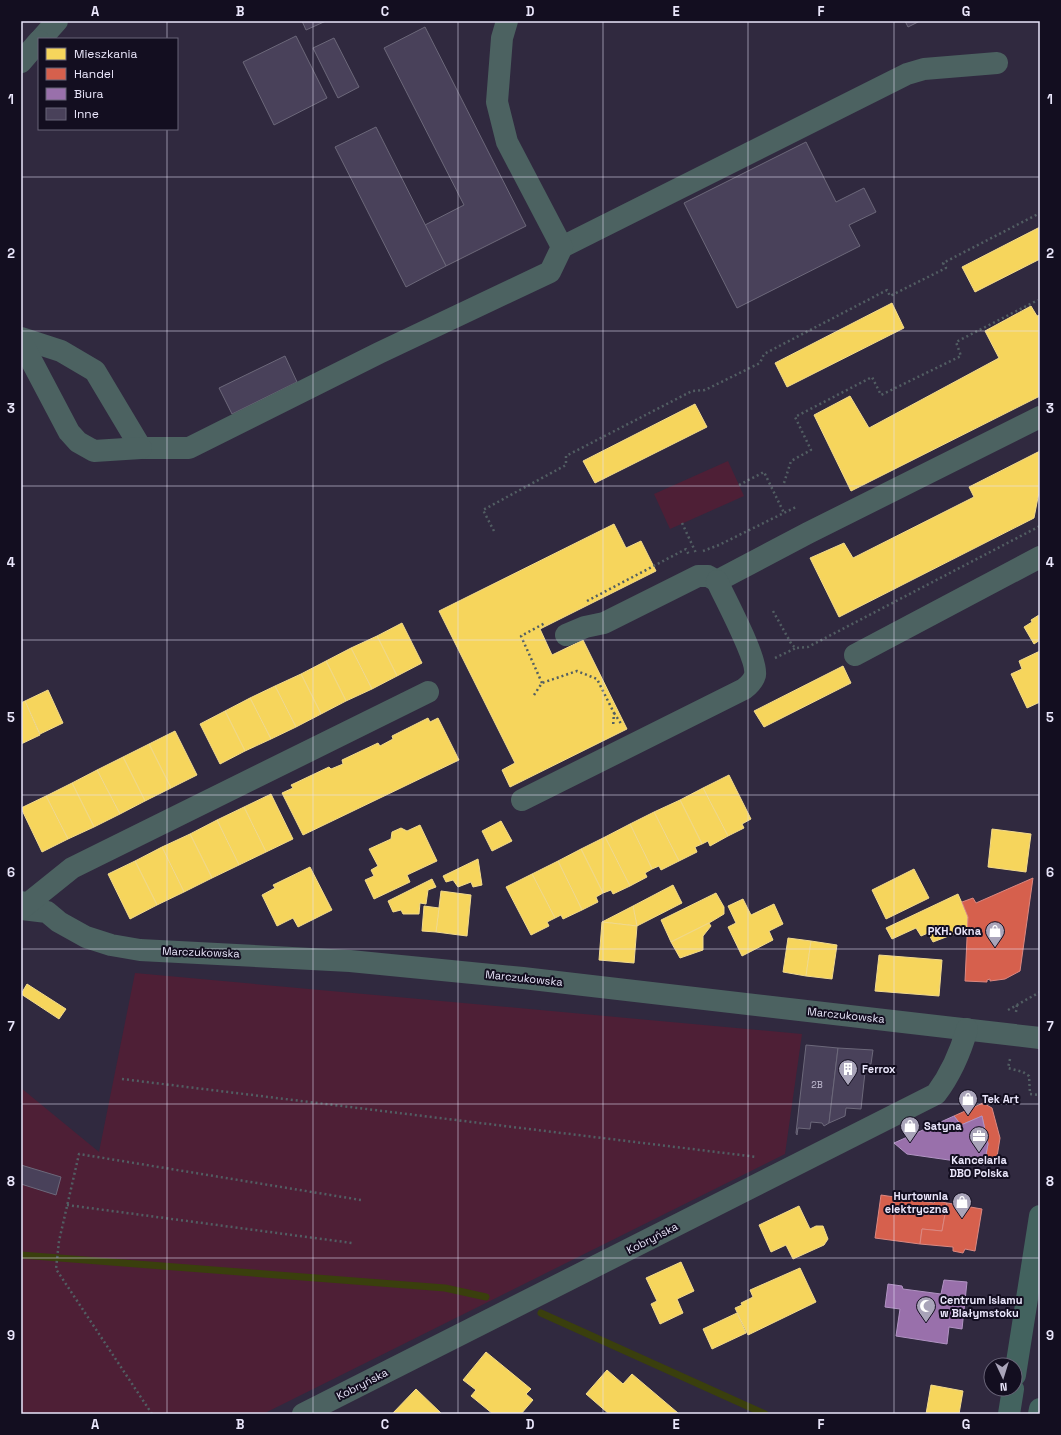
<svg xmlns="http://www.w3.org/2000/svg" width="1061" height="1435" viewBox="0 0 1061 1435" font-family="'Space Grotesk',sans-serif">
  <rect width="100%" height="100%" fill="#30293f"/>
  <g fill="#4e1f36">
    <path d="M728,461L744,496L670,529L654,494Z"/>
    <path d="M135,973L802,1034L785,1154L263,1414H21V1088L99,1152Z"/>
  </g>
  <g fill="#f6d55c" stroke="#f2da8c">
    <path d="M1040,227V259L975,292L962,267Z"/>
    <path d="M892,303L904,328L787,387L775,363Z"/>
    <path d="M1031,306L1037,316L1040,315V396L851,491L814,415L850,396L869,428L999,358L985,331Z"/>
    <path d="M695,404L707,427L595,483L583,461Z"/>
    <path d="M1040,451V487L1034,518L839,617L810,558L844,543L853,558L974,497L969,487Z"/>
    <path d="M614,524L626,548L641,541L656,571L540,629L552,655L583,640L627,729L510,787L502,770L515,763L439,611Z"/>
    <path d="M1039,615L1040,640L1034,644L1024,627L1032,622L1031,620Z"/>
    <path d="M402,623L422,663L397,676L377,636Z"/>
    <path d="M377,636L397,676L372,689L351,648Z"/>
    <path d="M351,648L372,689L346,701L326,661Z"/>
    <path d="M1040,651V702L1027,708L1011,674L1022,669L1019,661Z"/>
    <path d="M326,661L346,701L321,714L301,674Z"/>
    <path d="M843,666L851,683L764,727L754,711Z"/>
    <path d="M301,674L321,714L296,727L275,686Z"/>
    <path d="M275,686L296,727L271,739L250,698Z"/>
    <path d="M48,690L63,723L40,734L25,701Z"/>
    <path d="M250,698L271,739L245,751L225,711Z"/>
    <path d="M25,701L40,735L21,744V703Z"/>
    <path d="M225,711L245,751L220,764L200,724Z"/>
    <path d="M428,718L430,722L438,718L459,760L303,835L282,793L293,788L291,785L329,767L331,769L343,764L342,760L378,743L380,746L393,739L392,736Z"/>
    <path d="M175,731L197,775L171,788L149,744Z"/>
    <path d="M149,744L171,788L145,801L123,757Z"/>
    <path d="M123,757L145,801L120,814L97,770Z"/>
    <path d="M97,770L120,814L94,827L72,783Z"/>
    <path d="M729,775L751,819L742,824L744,828L728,836L703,788Z"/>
    <path d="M72,783L94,827L68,839L46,796Z"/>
    <path d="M703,788L728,836L710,846L708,841L702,844L680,800Z"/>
    <path d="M271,794L293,839L266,852L244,807Z"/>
    <path d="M46,796L68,839L42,852L21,808Z"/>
    <path d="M680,800L702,844L695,847L697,852L679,861L654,812Z"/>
    <path d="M244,807L266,852L239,865L217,820Z"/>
    <path d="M654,812L679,861L661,870L659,866L652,869L630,824Z"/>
    <path d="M217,820L239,865L212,878L190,834Z"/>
    <path d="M501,821L512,841L492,851L482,831Z"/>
    <path d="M630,824L652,869L645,873L647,877L630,886L605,837Z"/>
    <path d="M420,825L437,861L407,875L410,882L374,899L365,880L374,876L371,870L378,866L369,849L391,839L392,832L401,828L407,831Z"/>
    <path d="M992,829L1031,834L1026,872L988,867Z"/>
    <path d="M190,834L212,878L184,892L162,847Z"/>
    <path d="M605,837L630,886L613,894L611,890L603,893L581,849Z"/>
    <path d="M162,847L184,892L157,905L135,861Z"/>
    <path d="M581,849L603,893L596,897L598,902L582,910L558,861Z"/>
    <path d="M478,859L482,885L473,887L471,882L458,887L453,880L446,882L443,876Z"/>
    <path d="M135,861L157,905L130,919L108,874Z"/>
    <path d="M558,861L582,910L563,919L561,915L555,918L532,874Z"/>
    <path d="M310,867L332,910L298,927L293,918L277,926L262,895L275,888L273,885Z"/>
    <path d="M914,869L929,898L886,919L872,890Z"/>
    <path d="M532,874L555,918L547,922L549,926L531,935L506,887Z"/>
    <path d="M432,879L436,887L428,890L426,904L420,903L419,914H403L401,910L393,912L388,901Z"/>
    <path d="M673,885L682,903L637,926L633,906Z"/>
    <path d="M441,891L471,895L467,936L436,932Z"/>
    <path d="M716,893L724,907V914L709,923L671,942L661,920Z"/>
    <path d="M958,894L968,917L967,929L933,942L928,933L921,936L916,928L892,939L886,928Z"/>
    <path d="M743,899L751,915L774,904L783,924L769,931L773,940L742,956L728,927L736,923L728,906Z"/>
    <path d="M424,906L439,908L436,932L422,931Z"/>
    <path d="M633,906L637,926L602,922Z"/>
    <path d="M602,922L637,926L634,963L599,960Z"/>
    <path d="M709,923L711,926L703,936V950L680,958L671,942Z"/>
    <path d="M788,938L811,941L806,976L783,972Z"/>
    <path d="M811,941L837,945L832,979L806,976Z"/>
    <path d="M879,955L942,960L939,996L875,991Z"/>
    <path d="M27,984L66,1009L59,1019L21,994Z"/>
    <path d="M799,1206L810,1229L816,1226H823L828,1239L824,1245L793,1259L786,1245L771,1252L759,1225Z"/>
    <path d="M681,1262L694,1291L677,1299L683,1313L660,1324L651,1304L657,1301L646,1278Z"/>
    <path d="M800,1268L816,1302L748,1335L735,1308L742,1305L741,1303L753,1297L750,1290Z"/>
    <path d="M737,1313L746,1333L712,1349L703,1329Z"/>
    <path d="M486,1352L531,1389L526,1394L533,1400L521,1414H493L471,1396L476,1390L463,1380Z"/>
    <path d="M607,1370L623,1384L632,1374L678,1413L609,1414L586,1394Z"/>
    <path d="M931,1385L963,1391L959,1414H926Z"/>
    <path d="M416,1389L442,1414H392Z"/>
  </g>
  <g fill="#d6604d" stroke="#dc8881">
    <path d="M1033,878L1020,971L1005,979L990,981V979L987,980V982L965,981L968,917L962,902L973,898L976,903Z"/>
    <path d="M983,1103L992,1108L1000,1138L996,1163L984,1165L988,1144L982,1116L961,1125L954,1116Z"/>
    <path d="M881,1195L934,1203L936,1201L947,1203L942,1231L922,1229L920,1244L875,1238Z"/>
    <path d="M947,1203L982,1209L975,1251L965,1249L963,1253L953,1251V1247L920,1244L922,1229L942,1231Z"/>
  </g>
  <g fill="#9970ab" stroke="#b193c3">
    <path d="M954,1116L961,1125L982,1116L988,1144L984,1165L907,1154L894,1143Z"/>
    <path d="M944,1280L967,1282L962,1329L949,1327L947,1344L896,1336L900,1309L885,1307L888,1284L902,1286L903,1289L941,1294Z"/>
  </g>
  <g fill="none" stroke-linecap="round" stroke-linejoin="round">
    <g stroke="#3a3f0d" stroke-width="7">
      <path d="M21,1255L445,1288L486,1297"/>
      <path d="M541,1313L765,1414"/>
    </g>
  </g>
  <g fill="#49415a" stroke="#6c687a">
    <path d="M302,21H326L306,30Z"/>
    <path d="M905,21H920L908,27Z"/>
    <path d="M425,27L526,226L446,266L425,225L464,205L384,48Z"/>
    <path d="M296,36L327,98L274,125L243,62Z"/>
    <path d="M334,38L359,87L338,98L313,48Z"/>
    <path d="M376,127L446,266L406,287L335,147Z"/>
    <path d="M806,142L836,202L864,188L876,212L849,225L860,246L737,308L684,203Z"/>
    <path d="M285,356L297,382L232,414L219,388Z"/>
    <path d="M806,1045L838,1048L829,1123L824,1126L822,1123L811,1122L810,1129L798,1128L797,1135L796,1133Z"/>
    <path d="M838,1048L873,1050L871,1064L866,1063L861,1109L846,1108L845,1116L829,1123Z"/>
    <path d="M21,1165L61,1177L56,1195L21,1184Z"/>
  </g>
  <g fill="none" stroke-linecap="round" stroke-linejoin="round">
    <g stroke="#525e63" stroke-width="2.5" stroke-dasharray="2 3" stroke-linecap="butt">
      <path d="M784,483L791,461L811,450L795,417L872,377L881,395L961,356L956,342L1038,300"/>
      <path d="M739,485L764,472L784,513"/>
      <path d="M682,523L696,553"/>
      <path d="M494,531L483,510L566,465V456L692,391L705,390L760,363L764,354L887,290L890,296L946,268L943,263L1040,213"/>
      <path d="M703,551L719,545L796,507"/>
      <path d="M587,601L686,549L689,555"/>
      <path d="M773,611L792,645L796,648L808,647L1040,526"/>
      <path d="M775,658L796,648"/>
      <path d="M542,683L521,636L545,623"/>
      <path d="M534,695L542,683L577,671L597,679L614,713L613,727"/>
      <path d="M614,713L622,725"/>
      <path d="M1008,1010L1040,992"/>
      <path d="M1016,1012L1017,1005"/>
      <path d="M1010,1059L1008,1068L1023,1072L1029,1076L1030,1094L1040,1095"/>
      <path d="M122,1079L757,1157"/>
      <path d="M67,1205L352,1243"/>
      <path d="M152,1414L56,1269L59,1241L79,1154L361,1200"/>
    </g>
    <g stroke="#4c6261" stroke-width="22">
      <path d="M41,39L57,21"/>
      <path d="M21,62L39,41"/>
      <path d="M562,247L907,74L924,69L997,63"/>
      <path d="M21,338L61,351L95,371L141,448H189L379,353L550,272L562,247L507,142L497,102L502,38L507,21"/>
      <path d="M21,341L69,432L78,442L94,451L141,448"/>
      <path d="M566,635L585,627L604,623L698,576H708L717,581L808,533L1040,417"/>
      <path d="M855,655L1040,557"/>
      <path d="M522,800L744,689C748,686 753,682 755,675C758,659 725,599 717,581"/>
      <path d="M21,902L22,909L47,912L59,922L86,937L111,945L140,950L350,961L523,978L1040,1038"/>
      <path d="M21,909L72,868L428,692"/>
      <path d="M303,1414L936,1094C951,1074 960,1054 967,1029"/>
    </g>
    <g stroke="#43635f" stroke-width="22">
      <path d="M1015,1375L1040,1216"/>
      <path d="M1009,1414L1013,1389"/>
      <path d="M1039,1414L1040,1409"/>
    </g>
  </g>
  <path fill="none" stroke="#eae6fb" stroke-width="1" stroke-opacity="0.55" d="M167,21V39M313,21V1414M458,21V1414M603,21V1414M748,21V1414M894,21V1414M167,129V1414M21,177H1040M21,331H1040M21,486H1040M21,640H1040M21,795H1040M21,949H1040M21,1104H1040M21,1258H1040"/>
  <defs>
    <symbol id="shop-pin" viewBox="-11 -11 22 30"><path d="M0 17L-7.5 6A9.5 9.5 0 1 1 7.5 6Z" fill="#a9a4b9" stroke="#130e20"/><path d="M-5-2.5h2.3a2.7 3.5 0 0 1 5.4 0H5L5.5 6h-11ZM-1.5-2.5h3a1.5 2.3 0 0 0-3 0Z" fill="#fff"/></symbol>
    <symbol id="building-pin" viewBox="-11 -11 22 30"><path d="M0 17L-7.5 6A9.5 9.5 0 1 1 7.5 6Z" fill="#a9a4b9" stroke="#130e20"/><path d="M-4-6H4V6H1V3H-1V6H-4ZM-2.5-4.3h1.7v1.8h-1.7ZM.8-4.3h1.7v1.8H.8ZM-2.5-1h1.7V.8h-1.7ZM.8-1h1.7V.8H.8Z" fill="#fff"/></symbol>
    <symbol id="office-pin" viewBox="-11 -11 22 30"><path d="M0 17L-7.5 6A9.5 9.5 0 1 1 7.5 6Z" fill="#a9a4b9" stroke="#130e20"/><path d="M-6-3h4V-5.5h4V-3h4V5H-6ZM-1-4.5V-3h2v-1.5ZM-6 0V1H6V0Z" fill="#fff"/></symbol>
    <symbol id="mosque-pin" viewBox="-11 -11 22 30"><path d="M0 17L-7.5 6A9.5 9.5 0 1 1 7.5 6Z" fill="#a9a4b9" stroke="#130e20"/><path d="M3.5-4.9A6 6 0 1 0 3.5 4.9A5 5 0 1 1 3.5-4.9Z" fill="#fff"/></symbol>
  </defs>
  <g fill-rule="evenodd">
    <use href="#shop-pin" x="984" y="920" width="22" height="30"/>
    <use href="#building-pin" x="837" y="1058" width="22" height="30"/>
    <use href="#shop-pin" x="957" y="1088" width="22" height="30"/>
    <use href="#shop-pin" x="899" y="1115" width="22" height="30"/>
    <use href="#office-pin" x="968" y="1125" width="22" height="30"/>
    <use href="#shop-pin" x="951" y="1191" width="22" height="30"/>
    <use href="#mosque-pin" x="915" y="1295" width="22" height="30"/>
  </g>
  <g text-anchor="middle" stroke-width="4" stroke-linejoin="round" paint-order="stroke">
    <g font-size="9" fill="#c2bdd3">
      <text x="817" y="1088">2B</text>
    </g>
    <g font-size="11" font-weight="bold" fill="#eae6fb" stroke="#130e20" text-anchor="start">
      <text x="981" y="935" text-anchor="end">PKH. Okna</text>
      <text x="862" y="1073">Ferrox</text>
      <text x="982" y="1103">Tek Art</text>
      <text x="924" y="1130">Satyna</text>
      <text x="979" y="1164" text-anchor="middle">Kancelaria<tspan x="979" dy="13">DBO Polska</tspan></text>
      <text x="948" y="1200" text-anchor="end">Hurtownia<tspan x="948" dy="13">elektryczna</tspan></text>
      <text x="940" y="1304">Centrum Islamu<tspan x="940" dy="13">w Białymstoku</tspan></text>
    </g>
    <g font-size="11" fill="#eae6fb" stroke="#130e20">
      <text transform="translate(201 952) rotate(2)" y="4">Marczukowska</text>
      <text transform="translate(524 978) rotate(6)" y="4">Marczukowska</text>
      <text transform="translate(846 1015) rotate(6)" y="4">Marczukowska</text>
      <text transform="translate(652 1238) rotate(-27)" y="4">Kobryńska</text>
      <text transform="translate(362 1384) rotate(-27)" y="4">Kobryńska</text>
    </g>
  </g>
  <rect width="1061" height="1435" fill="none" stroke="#130e20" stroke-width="44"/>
  <rect x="38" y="38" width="140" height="92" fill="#130e20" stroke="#696478"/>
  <rect x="46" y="48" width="20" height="12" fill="#f6d55c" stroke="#696478"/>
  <text x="74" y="58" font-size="12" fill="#eae6fb">Mieszkania</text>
  <rect x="46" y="68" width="20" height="12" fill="#d6604d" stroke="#696478"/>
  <text x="74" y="78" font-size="12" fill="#eae6fb">Handel</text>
  <rect x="46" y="88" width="20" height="12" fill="#9970ab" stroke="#696478"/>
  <text x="74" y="98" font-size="12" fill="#eae6fb">Biura</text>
  <rect x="46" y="108" width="20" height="12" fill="#49415a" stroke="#696478"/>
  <text x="74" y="118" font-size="12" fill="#eae6fb">Inne</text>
  <g transform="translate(1003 1377) rotate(176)"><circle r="19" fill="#130e20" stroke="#696478"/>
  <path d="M0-3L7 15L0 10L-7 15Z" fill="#a9a4b9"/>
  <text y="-6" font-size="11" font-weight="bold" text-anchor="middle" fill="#eae6fb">N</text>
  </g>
  <rect x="22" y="22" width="1017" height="1391" fill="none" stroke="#eae6fb" stroke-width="1.5"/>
  <g font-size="13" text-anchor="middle" font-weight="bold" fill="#eae6fb">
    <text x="95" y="16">A</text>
    <text x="240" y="16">B</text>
    <text x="385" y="16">C</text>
    <text x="530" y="16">D</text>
    <text x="676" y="16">E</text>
    <text x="821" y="16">F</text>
    <text x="966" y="16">G</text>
    <text x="11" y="104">1</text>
    <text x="1050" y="104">1</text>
    <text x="11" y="258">2</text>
    <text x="1050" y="258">2</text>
    <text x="11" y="413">3</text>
    <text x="1050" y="413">3</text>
    <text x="11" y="567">4</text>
    <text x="1050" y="567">4</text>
    <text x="11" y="722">5</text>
    <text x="1050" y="722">5</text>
    <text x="11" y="877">6</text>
    <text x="1050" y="877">6</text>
    <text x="11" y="1031">7</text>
    <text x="1050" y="1031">7</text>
    <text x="11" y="1186">8</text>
    <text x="1050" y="1186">8</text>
    <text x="11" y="1340">9</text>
    <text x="1050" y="1340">9</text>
    <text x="95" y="1429">A</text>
    <text x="240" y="1429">B</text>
    <text x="385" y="1429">C</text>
    <text x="530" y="1429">D</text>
    <text x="676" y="1429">E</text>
    <text x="821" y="1429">F</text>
    <text x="966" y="1429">G</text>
  </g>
</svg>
